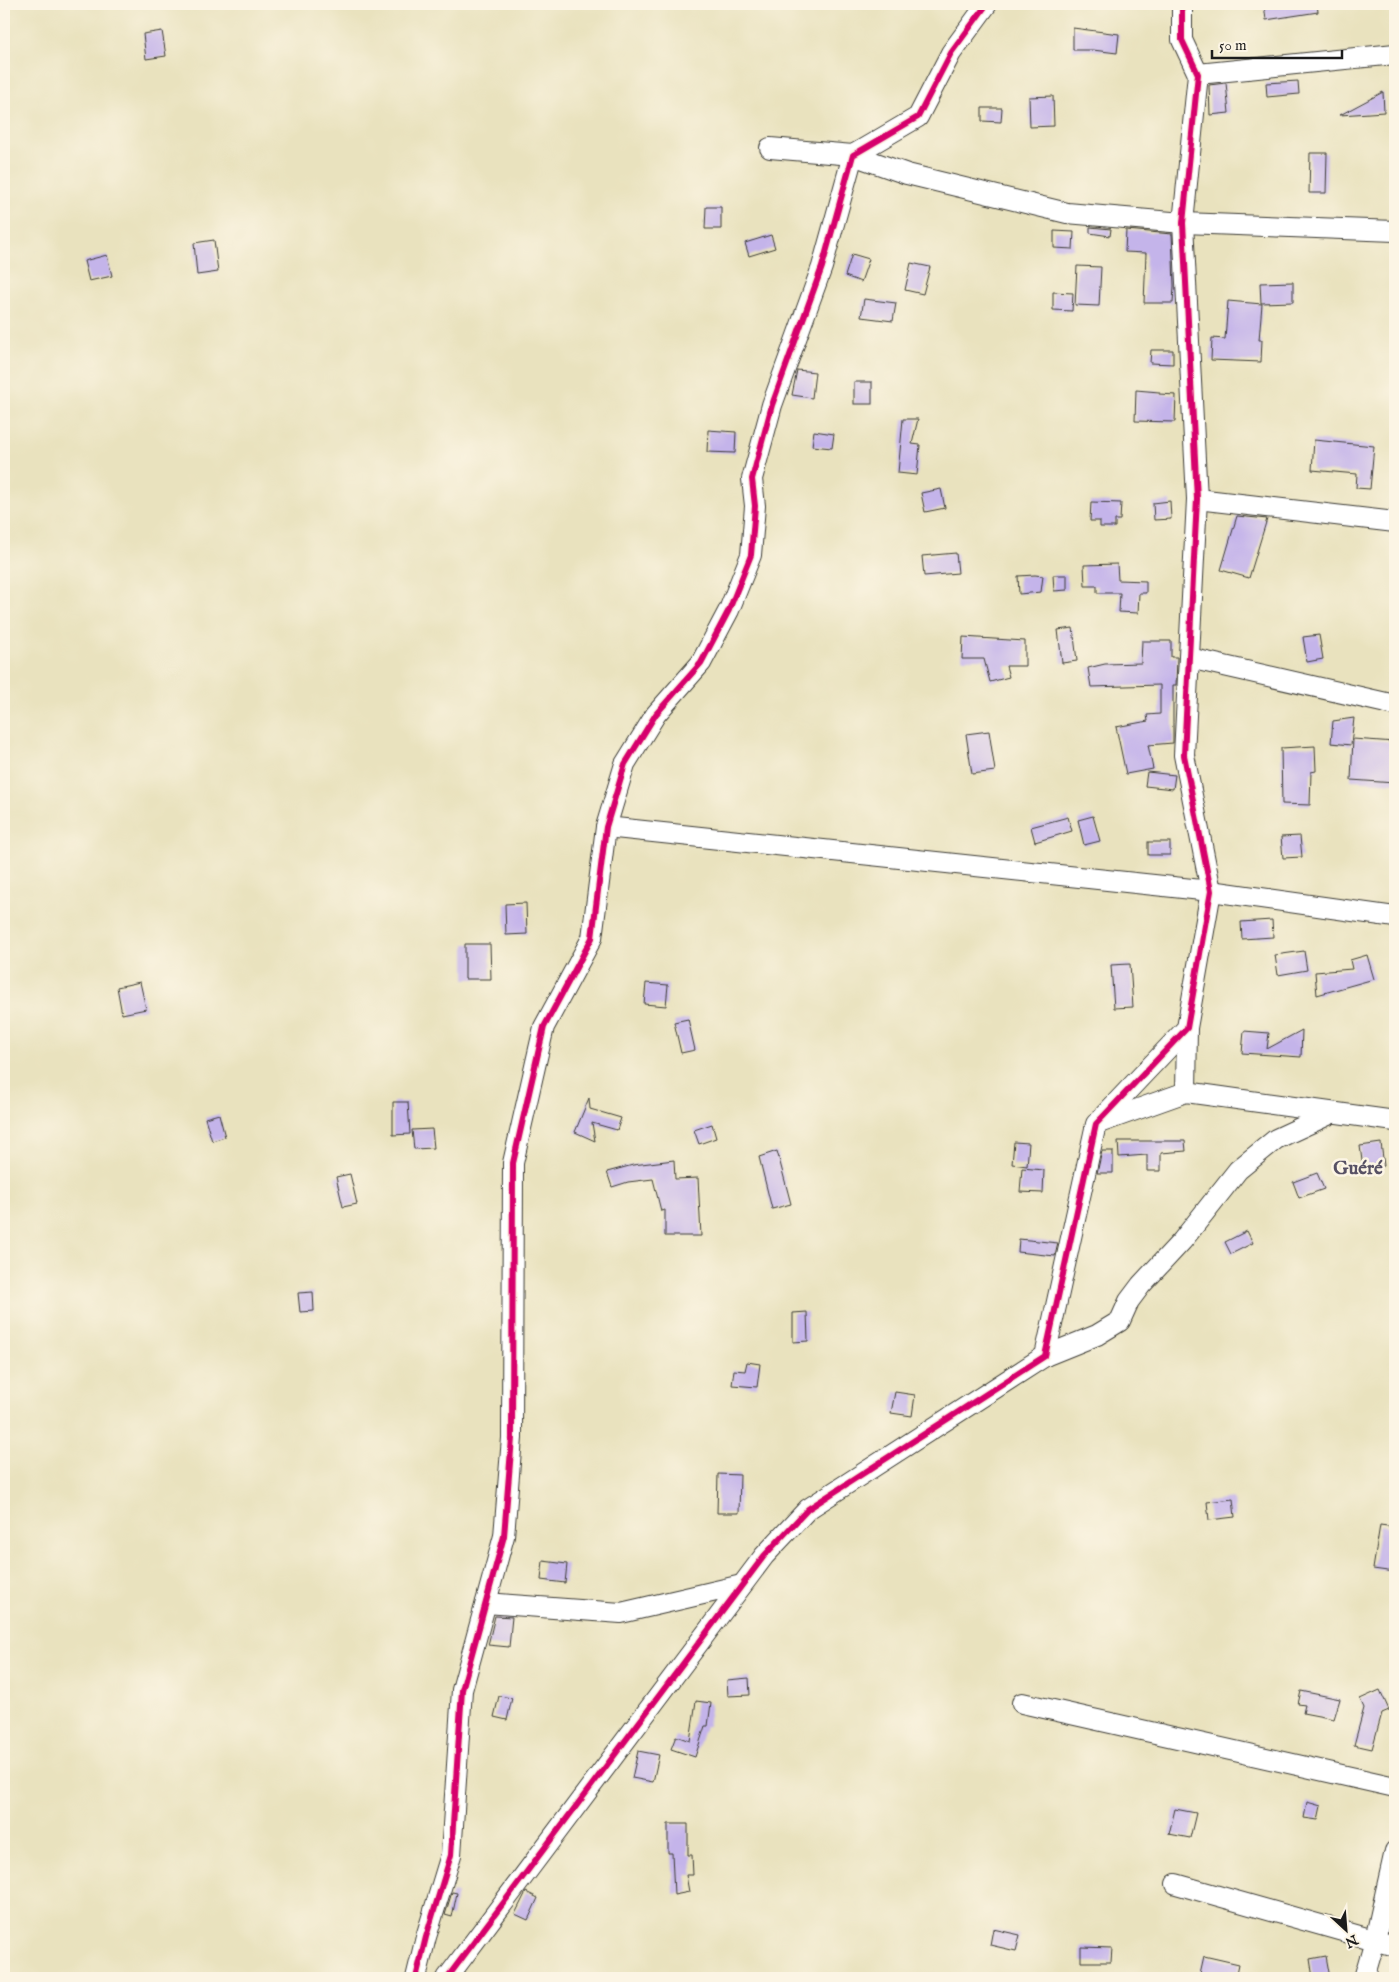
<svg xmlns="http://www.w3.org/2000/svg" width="1399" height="1982" viewBox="0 0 1399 1982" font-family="'IM FELL English',serif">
  <rect width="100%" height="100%" fill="#fcf5e5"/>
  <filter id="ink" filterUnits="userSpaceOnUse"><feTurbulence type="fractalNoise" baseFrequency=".02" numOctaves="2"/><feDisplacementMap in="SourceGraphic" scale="10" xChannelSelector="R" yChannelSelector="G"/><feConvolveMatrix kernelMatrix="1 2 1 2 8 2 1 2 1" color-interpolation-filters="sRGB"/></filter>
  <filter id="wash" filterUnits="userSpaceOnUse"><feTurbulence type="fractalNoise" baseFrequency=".0096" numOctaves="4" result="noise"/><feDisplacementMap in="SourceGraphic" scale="20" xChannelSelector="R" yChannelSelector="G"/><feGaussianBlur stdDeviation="1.12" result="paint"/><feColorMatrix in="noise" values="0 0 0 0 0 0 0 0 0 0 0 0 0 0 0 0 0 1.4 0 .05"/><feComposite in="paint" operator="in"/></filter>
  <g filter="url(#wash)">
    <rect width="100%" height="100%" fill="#e9e2be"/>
    <g id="blocks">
      <g fill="#c4b4ea">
        <path d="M1264,4H1317L1318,12L1266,20Z"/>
        <path d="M1073,28L1119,34L1117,53L1093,50H1073Z"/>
        <path d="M162,31L166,56L146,59L143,34Z"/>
        <path d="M1298,81L1299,94L1267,97L1266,83Z"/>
        <path d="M1226,83L1229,113L1210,115L1209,85Z"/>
        <path d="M1383,92L1384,112L1340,115Z"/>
        <path d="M1053,96L1054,126L1030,127L1029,97Z"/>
        <path d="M982,108H1002L1001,122L982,121Z"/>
        <path d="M1310,153H1327L1326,193H1309Z"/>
        <path d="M706,207H721V229H705Z"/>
        <path d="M1090,227L1111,229L1110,236L1090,233Z"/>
        <path d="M1126,230L1172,234L1174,286L1173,303H1144L1146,253L1125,252Z"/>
        <path d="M1054,231L1074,232L1073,249L1054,248Z"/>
        <path d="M771,235L775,248L749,256L745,243Z"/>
        <path d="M214,240L218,272L197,275L194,243Z"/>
        <path d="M852,254L869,259L861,282L845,276Z"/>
        <path d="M107,255L112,276L89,281L84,261Z"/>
        <path d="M911,263L930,267L923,294L905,290Z"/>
        <path d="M1077,266L1101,267L1099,306L1075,305Z"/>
        <path d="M1293,282V302L1261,303L1260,283Z"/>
        <path d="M1053,292L1073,293L1072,311L1053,310Z"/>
        <path d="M864,299L896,303L893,321L861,317Z"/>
        <path d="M1228,301L1262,304L1259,340H1262L1261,362L1211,360L1212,338L1225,339Z"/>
        <path d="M1151,350H1173V364L1150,363Z"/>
        <path d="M797,370L815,372L812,398L792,395Z"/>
        <rect x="854" y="382" width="18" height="22"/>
        <path d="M1136,390L1159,392V394L1176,395L1175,422L1135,421Z"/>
        <path d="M903,419H918L912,444L920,445L917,475L898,473Z"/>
        <path d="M708,430L736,432L735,453L707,452Z"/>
        <path d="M814,431L834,434L832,448L812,446Z"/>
        <path d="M1314,440L1374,446L1370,489L1356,488L1357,474L1312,470Z"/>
        <path d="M941,489L945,508L925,512L921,493Z"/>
        <path d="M1170,501L1171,519L1154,520L1153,503Z"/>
        <path d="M1091,502L1121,503L1120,520H1115V527H1100V521H1090Z"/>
        <path d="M1237,516L1267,519L1249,578L1221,570Z"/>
        <path d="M956,553L958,573L924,576L922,556Z"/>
        <path d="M1117,564L1118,580L1146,581V593H1139L1138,613L1119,612L1120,593H1097V586H1085L1084,565Z"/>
        <path d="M1035,575L1043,576L1041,592L1019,594L1018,576Z"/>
        <path d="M1053,575H1067V590L1054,591Z"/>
        <path d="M1073,628L1077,661L1062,663L1058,630Z"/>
        <path d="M1319,635L1323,659L1307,662L1303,637Z"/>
        <path d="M963,637L1025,641V666H1006L1009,677L990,682L984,659H962Z"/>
        <path d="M1142,641H1171V657H1177L1176,685H1173V743L1148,745L1153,769L1126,774L1116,727L1148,721L1147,715L1160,714V685L1091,687L1088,668L1105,664L1141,663Z"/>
        <path d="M1354,718L1351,745L1331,743L1333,721Z"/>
        <path d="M989,731L995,771L972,774L966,734Z"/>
        <path d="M1353,739L1395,742V783L1351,780Z"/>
        <path d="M1315,746L1316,771L1311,772L1310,805L1282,804L1281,748Z"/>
        <path d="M1147,772L1175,775L1173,789L1145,786Z"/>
        <path d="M1093,816L1100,841L1084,845L1078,820Z"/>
        <path d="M1068,817L1072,831L1035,842L1031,827Z"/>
        <path d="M1300,836L1302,857L1283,858L1281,837Z"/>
        <rect x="1148" y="842" width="22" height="13"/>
        <path d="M526,903L527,934L506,935L505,904Z"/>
        <path d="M1272,920L1273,937L1242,939L1241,922Z"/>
        <path d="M465,944H490L491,979H465Z"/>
        <path d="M1304,951L1307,970L1278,975L1275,955Z"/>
        <path d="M1367,955L1374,979L1317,995L1315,972L1352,969L1350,960Z"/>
        <path d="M1130,964L1133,1007L1114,1008L1111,965Z"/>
        <path d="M140,982L146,1009L122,1014L117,987Z"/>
        <path d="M646,983L668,985L666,1006L644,1004Z"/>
        <path d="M688,1019L695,1050L681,1053L674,1022Z"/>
        <path d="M1302,1030L1301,1057L1242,1053L1244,1031L1269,1033L1267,1049Z"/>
        <path d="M589,1098L590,1109L621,1118L617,1130L592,1123L595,1141L575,1132Z"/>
        <path d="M393,1102H408L410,1134L393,1135Z"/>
        <path d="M219,1114L225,1137L212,1141L205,1118Z"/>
        <path d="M712,1124L716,1138L699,1144L694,1130Z"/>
        <path d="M432,1129L434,1148L414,1149L412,1130Z"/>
        <path d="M1118,1141H1185L1186,1151L1161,1153V1171H1147V1155L1119,1157Z"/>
        <path d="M1014,1142L1029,1143L1027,1166L1012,1164Z"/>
        <path d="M1381,1143L1384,1166L1363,1168L1360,1146Z"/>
        <path d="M777,1151L791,1204L772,1209L759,1157Z"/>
        <path d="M1102,1151H1113V1173H1097Z"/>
        <path d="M674,1160L675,1179L698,1178L701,1236H665V1210L661,1211L653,1179L628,1182L612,1187L607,1172L633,1165Z"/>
        <path d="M1022,1168L1044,1170L1043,1193L1020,1192Z"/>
        <path d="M1317,1173L1324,1189L1299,1198L1293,1182Z"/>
        <path d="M350,1174L357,1204L343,1207L336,1177Z"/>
        <path d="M1247,1231L1253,1243L1231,1254L1225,1242Z"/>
        <path d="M1019,1239L1058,1243L1055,1256L1018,1252Z"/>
        <path d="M313,1292L314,1311L300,1312L298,1293Z"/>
        <path d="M807,1312L808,1341L793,1342V1313Z"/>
        <path d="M747,1362L760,1364L757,1387L732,1385L734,1370L745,1371Z"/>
        <path d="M895,1392L915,1395L912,1416L891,1413Z"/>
        <path d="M718,1474L740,1475L739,1513H717Z"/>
        <path d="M1233,1499L1235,1517L1209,1520L1207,1502Z"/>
        <path d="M1380,1525L1395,1527V1572L1373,1569Z"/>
        <path d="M543,1561L567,1564L565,1583L541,1580Z"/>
        <path d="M495,1616L512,1617L509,1647L488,1645Z"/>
        <path d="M749,1678L750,1695L728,1696L727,1680Z"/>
        <path d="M1380,1690L1389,1710L1382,1713L1372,1749L1354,1745L1364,1708L1360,1699Z"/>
        <path d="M1301,1691L1340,1699L1334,1719L1303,1713L1305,1705L1298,1704Z"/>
        <path d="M499,1696L512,1698L507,1720L494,1717Z"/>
        <path d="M696,1701L711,1703L708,1726H705L695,1757L671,1749L676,1736L690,1741Z"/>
        <path d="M638,1751L659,1755L653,1782L632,1778Z"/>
        <path d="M1307,1802L1321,1806L1318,1820L1304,1818Z"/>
        <path d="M1175,1809L1196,1813L1190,1838L1169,1834Z"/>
        <path d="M668,1824H688V1855H692L693,1875H686L689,1892L674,1895L672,1853H668Z"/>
        <path d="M452,1892L457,1893L452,1917L445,1915Z"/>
        <path d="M526,1892L538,1898L528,1920L515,1914Z"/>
        <path d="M993,1929L1020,1935L1016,1951L990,1945Z"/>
        <path d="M1081,1947L1112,1948L1111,1962H1081Z"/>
        <path d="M1204,1956L1239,1964L1236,1978H1199Z"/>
        <path d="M1326,1956L1330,1978H1313L1310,1959Z"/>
      </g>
    </g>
  </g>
  <g filter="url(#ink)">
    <use href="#blocks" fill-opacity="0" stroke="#3b3a34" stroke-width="1"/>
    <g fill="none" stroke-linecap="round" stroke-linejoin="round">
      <defs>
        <g id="minor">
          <path d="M1198,74L1395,54"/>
          <path d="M770,148L853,155L907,174L1067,213L1183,223L1395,231"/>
          <path d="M1197,499L1395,522"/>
          <path d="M1189,658L1395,705"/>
          <path d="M606,827L1211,891L1395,917"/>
          <path d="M1186,1092L1187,1028"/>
          <path d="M1099,1123L1186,1092L1395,1121"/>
          <path d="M1045,1356L1097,1335L1120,1321L1129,1301L1141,1285L1182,1241L1238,1170L1276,1139L1330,1114"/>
          <path d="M486,1603L621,1613L742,1585"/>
          <path d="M1022,1703L1395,1787"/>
          <path d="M1176,1884L1395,1946"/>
          <path d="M416,1978L426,1937L451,1855L462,1690L504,1536L512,1438L513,1163L544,1027L592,938L606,827L625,764L656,714L701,663L729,610L751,555L755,506L752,479L772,405L822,267L853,155L918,117L951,53L987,4"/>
          <path d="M447,1978L764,1556L808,1509L1045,1356L1096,1124L1187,1028L1211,891L1184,755L1197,499L1183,223L1198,74L1182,40V4"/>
          <path d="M1364,1978L1375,1940L1395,1851"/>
        </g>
      </defs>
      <use href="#minor" stroke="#3b3a34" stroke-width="22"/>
      <use href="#minor" stroke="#fff" stroke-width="20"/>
      <defs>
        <g id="cycleway">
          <path d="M416,1978L426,1937L451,1855L462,1690L504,1536L512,1438L513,1163L544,1027L592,938L606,827L625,764L656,714L701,663L729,610L751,555L755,506L752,479L772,405L822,267L853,155L918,117L951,53L987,4"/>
          <path d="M447,1978L764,1556L808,1509L1045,1356L1096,1124L1187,1028L1211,891L1184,755L1197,499L1183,223L1198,74L1182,40V4"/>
        </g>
      </defs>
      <use href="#cycleway" stroke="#fcf5e5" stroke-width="9"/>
      <use href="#cycleway" stroke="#d6006c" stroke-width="6"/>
    </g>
  </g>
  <g text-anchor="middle" stroke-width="5" stroke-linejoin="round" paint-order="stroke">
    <g font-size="19" font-weight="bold" fill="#575164" stroke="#fcf5e5">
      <text x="1358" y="1174">Guéré</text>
    </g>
  </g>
  <rect width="1399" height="1982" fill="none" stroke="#fcf5e5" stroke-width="20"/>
  <g transform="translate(1346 1930) rotate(154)" stroke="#fcf5e5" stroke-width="4" paint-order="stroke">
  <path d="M0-4L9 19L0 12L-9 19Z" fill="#1c1c1c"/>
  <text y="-8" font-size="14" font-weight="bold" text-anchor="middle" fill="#1c1c1c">N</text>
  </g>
  <path d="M1212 50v8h130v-8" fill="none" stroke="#1c1c1c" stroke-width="2.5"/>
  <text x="1219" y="50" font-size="15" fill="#1c1c1c" stroke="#fcf5e5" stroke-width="4" paint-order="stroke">50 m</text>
</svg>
